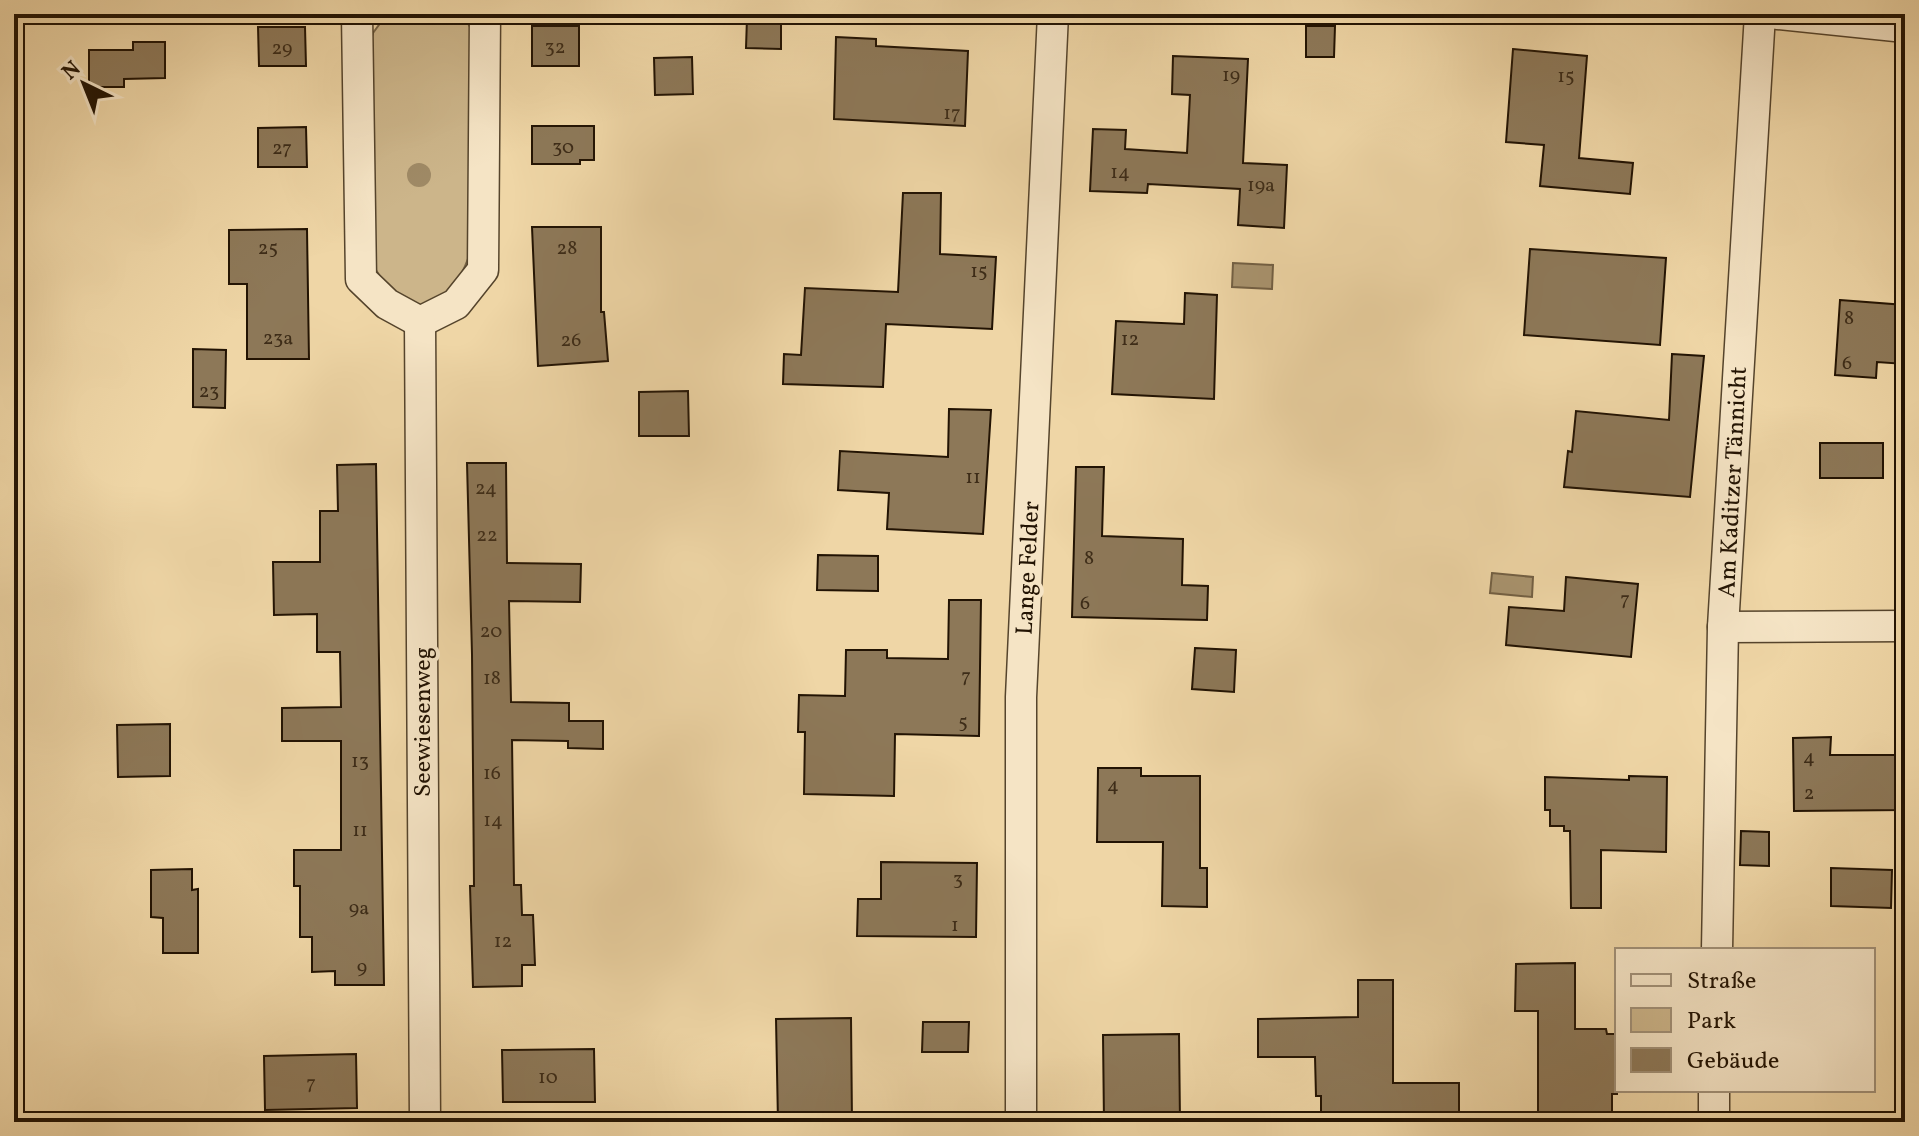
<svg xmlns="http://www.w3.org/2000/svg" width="1919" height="1136" viewBox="0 0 1919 1136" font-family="Vollkorn,serif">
  <rect width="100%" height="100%" fill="#efd6a6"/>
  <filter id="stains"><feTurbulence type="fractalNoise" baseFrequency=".0025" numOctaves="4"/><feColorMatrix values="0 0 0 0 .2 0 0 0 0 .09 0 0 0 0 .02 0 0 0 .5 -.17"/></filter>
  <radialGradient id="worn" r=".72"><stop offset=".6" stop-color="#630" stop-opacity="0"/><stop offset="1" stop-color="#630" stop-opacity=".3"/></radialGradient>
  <path fill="#ccb58a" stroke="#776446" stroke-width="2" d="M387,14H463L471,29L472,248C465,269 451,304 424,305C397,306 373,273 368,249C365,232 367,211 367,194C366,149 366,104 365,59L373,33Z"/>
  <g fill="#a9946f" stroke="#736044" stroke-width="2">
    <path d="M1233,263L1273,265L1272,289L1232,287Z"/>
    <path d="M1492,573L1533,577L1532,597L1490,593Z"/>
  </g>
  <g fill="#8d7858" stroke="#221303" stroke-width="2">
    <path d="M781,17V49L746,48L747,18Z"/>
    <rect x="532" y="26" width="47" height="40"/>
    <path d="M1306,26H1335L1334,57H1306Z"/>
    <path d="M258,27H305L306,66H259Z"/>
    <path d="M836,37L876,39V46L968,51L965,126L834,119Z"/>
    <path d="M133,42H165V78L124,79V87H89V50H133Z"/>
    <path d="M1513,49L1587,56L1579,158L1633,163L1630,194L1540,186L1544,145L1506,142Z"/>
    <path d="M1173,56L1248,59L1243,163L1287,165L1284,228L1238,225L1240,189L1148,184L1147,193L1090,191L1093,129L1126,130L1125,149L1187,153L1190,95L1172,94Z"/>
    <path d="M692,57L693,94L655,95L654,58Z"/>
    <path d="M532,126H594V160H580V164H532Z"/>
    <path d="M306,127L307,167H258V128Z"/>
    <path d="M903,193H941L940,254L996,257L992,329L886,324L883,387L783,384L784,354L801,355L805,288L898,292Z"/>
    <path d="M532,227H601V312H604L608,361L538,366Z"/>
    <path d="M307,229L309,359H247V284H229V230Z"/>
    <path d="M1530,249L1666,258L1660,345L1524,335Z"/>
    <path d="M1185,293L1217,295L1214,399L1112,394L1116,321L1184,324Z"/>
    <path d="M1840,300L1905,305V364L1877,362L1876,378L1835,375Z"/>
    <path d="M193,349L226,350L225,408L193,407Z"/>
    <path d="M1672,354L1704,356L1690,497L1564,487L1568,451L1572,452L1576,411L1669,420Z"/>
    <path d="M688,391L689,436H639V392Z"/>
    <path d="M949,409L991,410L983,534L887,529L889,493L838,490L840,451L948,457Z"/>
    <rect x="1820" y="443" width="63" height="35"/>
    <path d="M467,463H506L507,563L581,564L580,602L509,601L511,702L569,703V721H603V749L568,748V741L512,740L514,885H521L522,915H533L535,965H522V986L473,987L470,886H474L472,654Z"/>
    <path d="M376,464L384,985H335V971L312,972V937H300V886H294V850H341V741H282V708L341,707L340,652H317V614L274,615L273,562H320V511H338L337,465Z"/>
    <path d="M1076,467H1104L1102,536L1183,539L1182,585L1208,586L1207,620L1072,617Z"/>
    <path d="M818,555L878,556V591L817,590Z"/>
    <path d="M1566,577L1638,584L1631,657L1506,645L1509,607L1564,611Z"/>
    <path d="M949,600H981L979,736L895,734L894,796L804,794L805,732H798L799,695L845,696L846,650H887V658L948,659Z"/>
    <path d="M1195,648L1236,650L1234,692L1192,689Z"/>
    <path d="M170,724V776L118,777L117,725Z"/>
    <path d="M1831,737L1830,755H1905V810L1794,811L1793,738Z"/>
    <path d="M1098,768H1141V776H1200V868H1207V907L1162,906L1163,842H1097Z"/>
    <path d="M1629,776L1667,777L1666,852L1601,850V908H1571L1570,831H1564V826H1550V810H1545V777L1629,780Z"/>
    <path d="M1741,831L1769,832V866L1740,865Z"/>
    <path d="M881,862L977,863L976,937L857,936L858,899H881Z"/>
    <path d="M1831,868L1892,870L1891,908L1831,906Z"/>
    <path d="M192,869V890L198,889V953H163V918L151,917V870Z"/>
    <path d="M1575,963V1029H1606L1607,1034H1617V1094H1612V1122H1538V1011H1515L1516,964Z"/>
    <path d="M1358,980H1393V1083H1459V1122H1321V1096H1316L1315,1057H1258V1019L1358,1017Z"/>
    <path d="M851,1018L852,1122H778L776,1019Z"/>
    <path d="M923,1022H969L968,1052H922Z"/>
    <path d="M1179,1034L1180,1122H1104L1103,1035Z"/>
    <path d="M594,1049L595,1102H503L502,1050Z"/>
    <path d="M356,1054L357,1108L265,1110L264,1056Z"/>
  </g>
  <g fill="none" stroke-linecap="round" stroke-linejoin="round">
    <defs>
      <g id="minor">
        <path d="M357,14L361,279L387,304L420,322L456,304L483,270L485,14"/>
        <path d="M1778,14L1905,27"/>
        <path d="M420,322L425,1122"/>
        <path d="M1723,627L1905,626"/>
        <path d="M1717,950L1723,627L1760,14"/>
        <path d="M1021,1122V697L1053,14"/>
        <path d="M1714,1122V1090"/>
      </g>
    </defs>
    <use href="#minor" stroke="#55442c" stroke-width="33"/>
    <use href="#minor" stroke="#f5e4c5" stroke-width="30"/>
  </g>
  <circle fill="#9f8a66" cx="419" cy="175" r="12"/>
  <g text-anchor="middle" stroke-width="8" stroke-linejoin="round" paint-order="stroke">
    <g font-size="20" fill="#3d2c18">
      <text x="555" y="53">32</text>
      <text x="282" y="54">29</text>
      <text x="1231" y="81">19</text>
      <text x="1566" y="82">15</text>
      <text x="952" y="119">17</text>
      <text x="563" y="153">30</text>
      <text x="282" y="154">27</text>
      <text x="1120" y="178">14</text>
      <text x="1261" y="191">19a</text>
      <text x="268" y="254">25</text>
      <text x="567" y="254">28</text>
      <text x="979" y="277">15</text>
      <text x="1849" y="324">8</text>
      <text x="278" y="344">23a</text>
      <text x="1130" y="345">12</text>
      <text x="571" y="346">26</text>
      <text x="1847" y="369">6</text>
      <text x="209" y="397">23</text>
      <text x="973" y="483">11</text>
      <text x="486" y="494">24</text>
      <text x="487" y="541">22</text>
      <text x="1089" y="564">8</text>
      <text x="1625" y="605">7</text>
      <text x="1085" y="609">6</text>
      <text x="491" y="637">20</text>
      <text x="966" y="682">7</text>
      <text x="492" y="684">18</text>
      <text x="963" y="728">5</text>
      <text x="1809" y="763">4</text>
      <text x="360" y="767">13</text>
      <text x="492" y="779">16</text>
      <text x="1113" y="791">4</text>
      <text x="1809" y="799">2</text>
      <text x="493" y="826">14</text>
      <text x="360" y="836">11</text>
      <text x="958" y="885">3</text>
      <text x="359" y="914">9a</text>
      <text x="955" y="931">1</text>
      <text x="503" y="947">12</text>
      <text x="362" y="973">9</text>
      <text x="548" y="1083">10</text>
      <text x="311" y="1089">7</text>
    </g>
    <g font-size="24" fill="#221303" stroke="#f5e4c5">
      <text transform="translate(1732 482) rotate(-87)" y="8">Am Kaditzer Tännicht</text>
      <text transform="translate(1027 568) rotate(-87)" y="8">Lange Felder</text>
      <text transform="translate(422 722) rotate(-90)" y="8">Seewiesenweg</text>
    </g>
  </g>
  <rect width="1919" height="1136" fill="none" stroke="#efd6a6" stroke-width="48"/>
  <rect x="16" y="16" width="1887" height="1104" fill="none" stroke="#221303" stroke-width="4"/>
  <rect x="24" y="24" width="1871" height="1088" fill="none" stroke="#221303" stroke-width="2"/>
  <rect x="1615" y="948" width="260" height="144" fill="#f5e4c5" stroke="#a19077" stroke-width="2"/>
  <rect x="1631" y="974" width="40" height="12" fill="#f5e4c5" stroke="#a19077" stroke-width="2"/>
  <text x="1687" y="988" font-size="24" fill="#221303">Straße</text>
  <rect x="1631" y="1008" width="40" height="24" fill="#ccb58a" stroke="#a19077" stroke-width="2"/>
  <text x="1687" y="1028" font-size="24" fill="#221303">Park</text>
  <rect x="1631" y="1048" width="40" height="24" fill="#8d7858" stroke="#a19077" stroke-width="2"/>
  <text x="1687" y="1068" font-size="24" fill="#221303">Gebäude</text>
  <g transform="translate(84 84) rotate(317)" stroke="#f5e4c5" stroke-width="6" paint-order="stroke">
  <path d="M0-6L14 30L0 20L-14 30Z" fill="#221303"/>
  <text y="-12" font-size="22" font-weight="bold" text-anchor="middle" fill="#221303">N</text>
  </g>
  <rect width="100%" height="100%" filter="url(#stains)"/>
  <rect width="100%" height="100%" fill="url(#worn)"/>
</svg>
